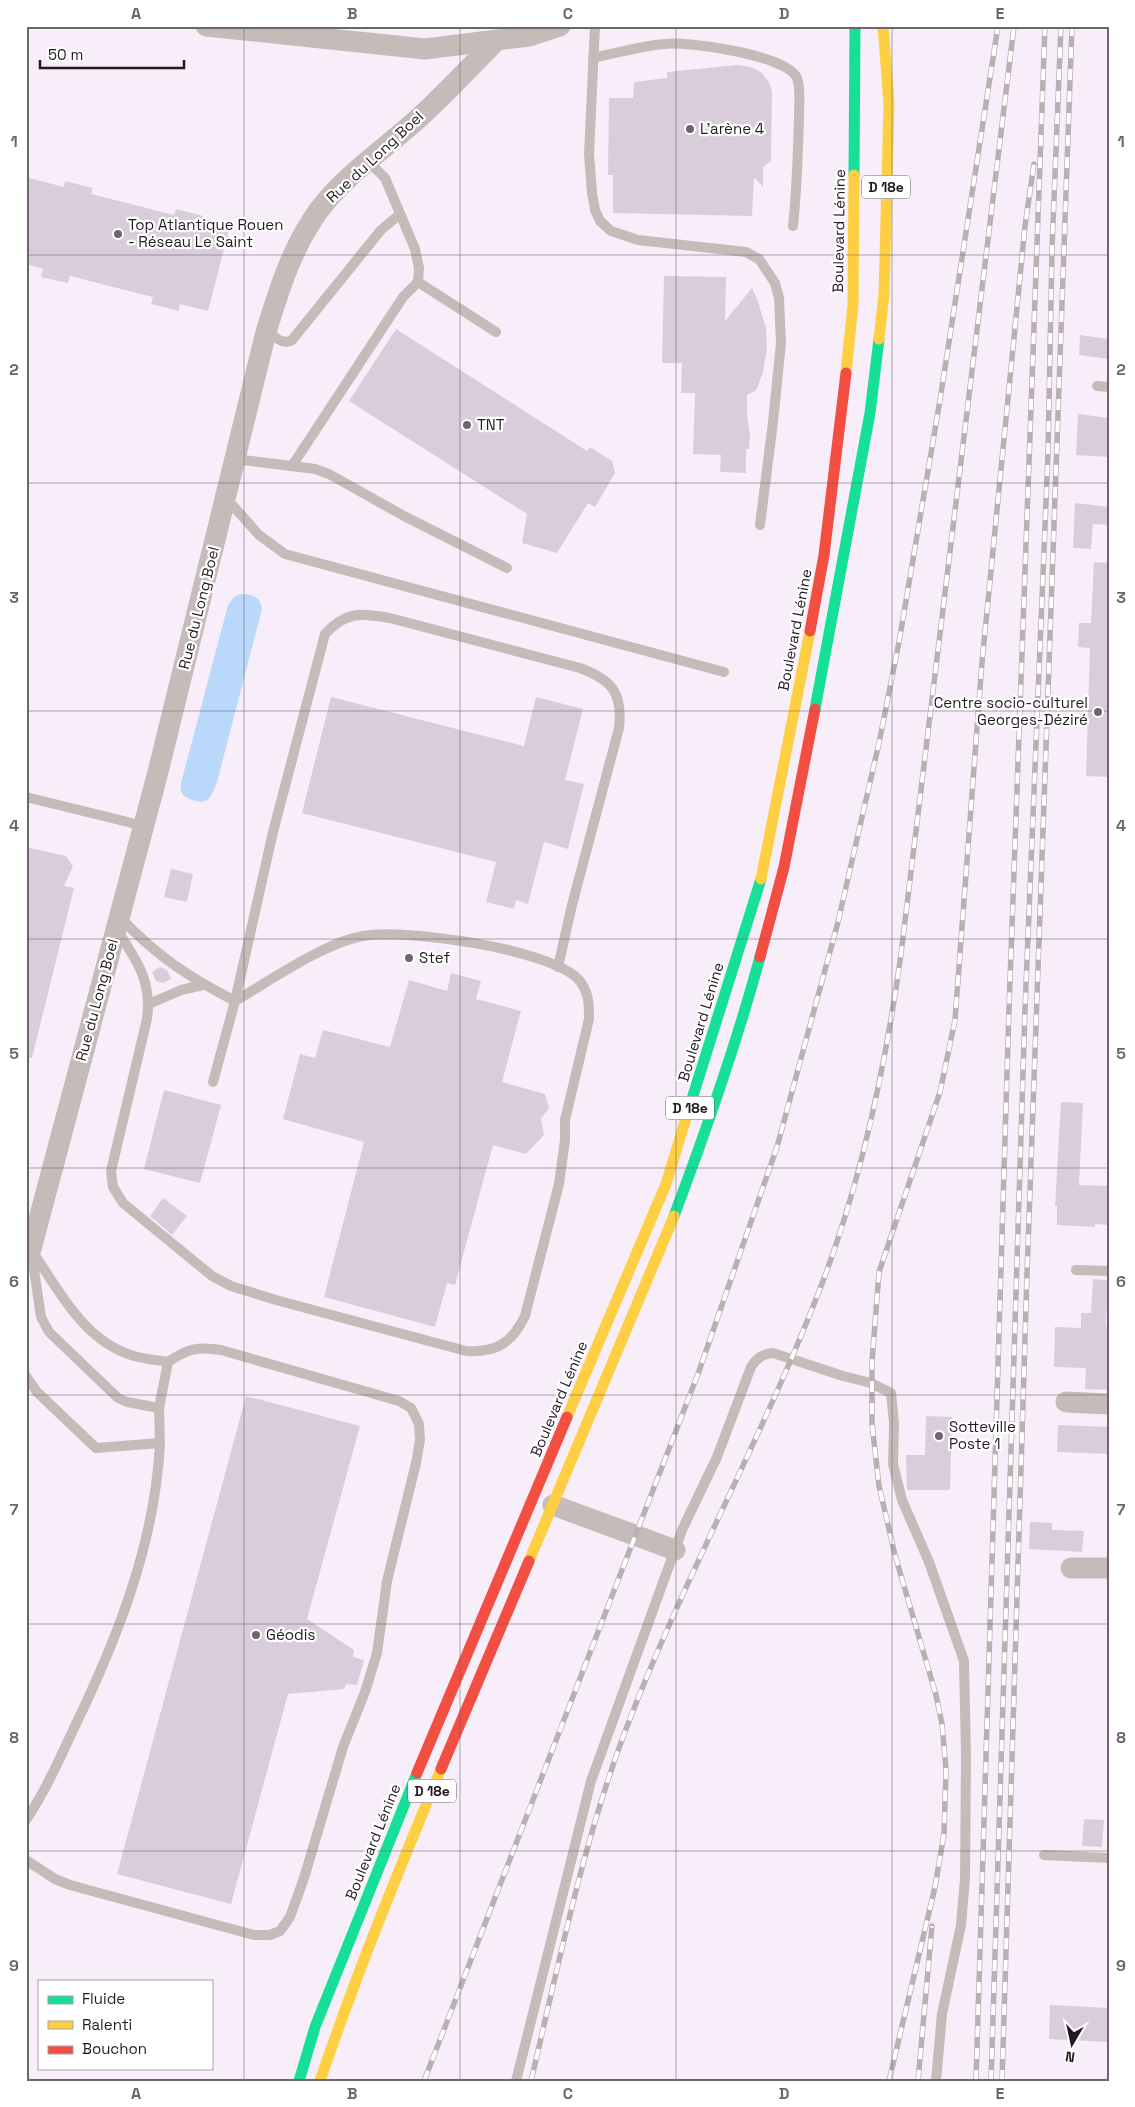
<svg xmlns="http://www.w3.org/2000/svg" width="1135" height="2107" viewBox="0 0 1135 2107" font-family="'Space Grotesk',sans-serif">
  <rect width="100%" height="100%" fill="#f8eef9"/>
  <path fill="#b9d8fa" d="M240,594C252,594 260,596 262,609L217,782C210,802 205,807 184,796L181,791V783L228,605L234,597Z"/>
  <g fill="#dacddb">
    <path d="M737,65L751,67L762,73L769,82L772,92L771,161L763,167V187L754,177L752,216L613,213V175H608L609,98H633L634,82L667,78V72Z"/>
    <path d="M26,177L64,187L65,181L93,188L91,194L174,215L176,209L203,216L202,222L229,230L208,311L180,304L179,311L151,304L153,297L70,276L68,283L41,277L43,269L26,264Z"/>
    <path d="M664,276L726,277L725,321L752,288L758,302L766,328L767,349L763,372L757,388L755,391L747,395V414L750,435L749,449H746V473L720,472L721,455L693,454L695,393H681L682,363H662Z"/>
    <path d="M396,329L587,451L590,447L612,461L615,473L595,507L588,503L557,553L522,543L527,514L349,401Z"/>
    <path d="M1080,335L1109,339V359L1079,355Z"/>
    <path d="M1078,414L1109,418V457L1076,455Z"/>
    <path d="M1075,503L1109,507V525L1093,524L1091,549L1073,548Z"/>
    <path d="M1094,562L1109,563V777L1086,776L1090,648L1078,647L1079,623H1091Z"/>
    <path d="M331,697L524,746L536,697L583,709L565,780L584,784L568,849L544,842L528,904L516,900L514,909L486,902L496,862L302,813Z"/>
    <path d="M26,847L66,856L73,866L64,886L74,888L32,1058H26Z"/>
    <path d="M171,869L193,874L187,902L164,897Z"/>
    <path d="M160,967L167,970L171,979L163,983L156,981L152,972Z"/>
    <path d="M451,973L481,981L476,999L521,1011L502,1082L545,1094L549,1108L541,1119L544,1135L526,1154L493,1145L455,1285L447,1283L435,1327L324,1297L364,1142L283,1119L300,1054L315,1058L323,1030L390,1047L409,980L447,991Z"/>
    <path d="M164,1090L221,1105L200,1183L144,1169Z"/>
    <path d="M1061,1102L1083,1103L1079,1185L1109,1186V1225L1095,1224V1227L1057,1225V1206H1055Z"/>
    <path d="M163,1198L187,1216L172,1235L150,1216Z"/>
    <path d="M1093,1279L1108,1280L1106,1326H1109V1390L1085,1389L1086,1368L1054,1367L1055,1327L1081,1328V1313H1091Z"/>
    <path d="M246,1396L360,1426L307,1619L354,1650L353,1657L364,1660L357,1685L346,1684L344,1689L288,1694L231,1904L117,1874Z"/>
    <path d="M926,1416L952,1417L950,1490H907L906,1455H925Z"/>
    <path d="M1058,1425L1109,1427V1454L1057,1452Z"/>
    <path d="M1030,1522L1052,1523V1530L1084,1531L1082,1552L1029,1549Z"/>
    <path d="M1084,1819L1104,1820L1102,1847L1082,1846Z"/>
    <path d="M1050,2005L1109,2008V2042L1049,2039Z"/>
  </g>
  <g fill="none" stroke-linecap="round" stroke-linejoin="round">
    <g stroke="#c5bcba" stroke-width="10">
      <path d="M595,26L589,154L592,193L595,210L600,221L611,231L638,240L746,252L759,259L775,283L779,298L781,343L773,422L760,525"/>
      <path d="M593,58C617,53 641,46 664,44C688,41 787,55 797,78C801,89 799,104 799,116C798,153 797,189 793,226"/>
      <path d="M369,162L385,178L415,249L419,268L418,282L496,332"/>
      <path d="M266,332C275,336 283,346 292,340L381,230L400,214"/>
      <path d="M1097,386L1109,387"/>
      <path d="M235,459L315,469L329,474L404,516L507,568"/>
      <path d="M292,466L403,297L418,282"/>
      <path d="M226,498L259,535L285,554L724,672"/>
      <path d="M26,797L144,826"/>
      <path d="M120,917C155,955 190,978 235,1001L273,832L325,634C346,611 361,613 390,618L580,668C612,680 623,693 619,728L572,905L558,967"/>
      <path d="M117,930C137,961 152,981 147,1019L111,1171L113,1187L123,1203L212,1276L231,1286L276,1300L466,1351C496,1353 512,1343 525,1316L559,1184L565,1140V1120L589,1019C589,1004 589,992 579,980C552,949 403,928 363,936C324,943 271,980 235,1001L213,1082"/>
      <path d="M149,1004L181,990L203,985"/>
      <path d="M1076,1270L1109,1271"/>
      <path d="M26,1376L37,1392L96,1448L160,1443L159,1408L168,1362"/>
      <path d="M26,1820C46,1790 60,1758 75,1726C118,1637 155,1543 160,1443"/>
      <path d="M1044,1855L1109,1858"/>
      <path d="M26,1860L55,1879L70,1885L254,1935H270L280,1931L290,1917L304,1878L343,1747L365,1692L377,1653L387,1581L416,1463L420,1440L419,1424L411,1408L399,1401L221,1350C198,1346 187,1349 168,1362C157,1360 145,1359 134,1356C83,1341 58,1289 31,1249L41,1317L49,1332L118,1398L127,1402L159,1408"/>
      <path d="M516,2081L591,1781L682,1530L717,1457L751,1367C757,1358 762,1354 773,1353L843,1376L871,1383L891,1393L894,1423L893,1464L902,1500L929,1562L964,1661L966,1757L965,1879L961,1925L942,2014L936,2081"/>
    </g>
    <g stroke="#c5bcba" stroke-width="21">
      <path d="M206,26L425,49L529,36L560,26"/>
      <path d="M26,1249H31L158,772L266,332C279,290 292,247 319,210C347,173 389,146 423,114C448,91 471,66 496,41"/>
      <path d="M1066,1402L1109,1404"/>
      <path d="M553,1505L675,1550"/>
      <path d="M1071,1568H1109"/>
    </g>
    <g stroke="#16e098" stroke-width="11">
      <path d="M854,175L855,26"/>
      <path d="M815,709L870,413L879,339"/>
      <path d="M686,1118L761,879"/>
      <path d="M674,1216C706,1131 736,1045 760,957"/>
      <path d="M299,2081L315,2027L417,1773"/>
    </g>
    <g stroke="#ffcf43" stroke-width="11">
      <path d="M879,339L884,294L889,104L883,26"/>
      <path d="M846,373L853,305L854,175"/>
      <path d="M761,879L810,631"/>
      <path d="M567,1417L666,1184L686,1118"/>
      <path d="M529,1561L674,1216"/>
      <path d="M320,2081C356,1975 398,1872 441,1769"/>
    </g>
    <g stroke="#f24e42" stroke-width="11">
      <path d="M810,631L824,555L846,373"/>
      <path d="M760,957L784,867L815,709"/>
      <path d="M441,1769L529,1561"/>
      <path d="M417,1773L567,1417"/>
    </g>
    <defs>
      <g id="rail">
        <path d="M424,2081L698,1374L777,1147L838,922L879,743L899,642L940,400L998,26"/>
        <path d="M531,2081C559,1963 583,1842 626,1729C685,1574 768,1428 826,1273C864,1170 886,1063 901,954L1014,26"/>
        <path d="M889,2081L935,1887L944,1834L946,1769L942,1724L936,1695L895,1555L879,1486L872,1424V1362L879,1272L940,1092L955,1020L982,662L1025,226L1034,164"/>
        <path d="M918,2081L932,1926"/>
        <path d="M976,2081L1009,1008L1045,26"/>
        <path d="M991,2081L1025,1009L1048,454L1052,249L1061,26"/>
        <path d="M1002,2081L1027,1274L1072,26"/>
      </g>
    </defs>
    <use href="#rail" stroke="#b8b0b3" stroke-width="5.5"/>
    <use href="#rail" stroke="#fff" stroke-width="4" stroke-dasharray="11" stroke-linecap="butt"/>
  </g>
  <path fill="none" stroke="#6c656d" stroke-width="1" stroke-opacity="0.55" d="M244,26V2081M460,26V2081M676,26V2081M892,26V2081M26,255H1109M26,483H1109M26,711H1109M26,939H1109M26,1168H1109M26,1395H1109M26,1624H1109M26,1851H1109"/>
  <g fill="#6c656d" stroke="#fff" stroke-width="2">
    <circle cx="690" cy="129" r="5"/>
    <circle cx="118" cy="234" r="5"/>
    <circle cx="467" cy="425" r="5"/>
    <circle cx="1098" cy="712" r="5"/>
    <circle cx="409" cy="958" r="5"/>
    <circle cx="939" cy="1436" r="5"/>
    <circle cx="256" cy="1635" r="5"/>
  </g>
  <g text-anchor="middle" stroke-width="4.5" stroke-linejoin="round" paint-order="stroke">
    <g fill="#fff" stroke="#645f64" stroke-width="1">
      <rect x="862" y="175.5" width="48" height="23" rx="4"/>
      <rect x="666" y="1096.5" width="48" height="23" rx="4"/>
      <rect x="408" y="1779.5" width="48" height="23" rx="4"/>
    </g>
    <g font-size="14" font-weight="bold" fill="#211b21">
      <text x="886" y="192">D 18e</text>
      <text x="690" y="1113">D 18e</text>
      <text x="432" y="1796">D 18e</text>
    </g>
    <g font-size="15" fill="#211b21" stroke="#fff" text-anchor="start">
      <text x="700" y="134">L'arène 4</text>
      <text x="128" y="230">Top Atlantique Rouen<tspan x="128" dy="17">- Réseau Le Saint</tspan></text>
      <text x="477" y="430">TNT</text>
      <text x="1088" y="708" text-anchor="end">Centre socio-culturel<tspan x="1088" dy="17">Georges-Déziré</tspan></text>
      <text x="419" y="963">Stef</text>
      <text x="949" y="1432">Sotteville<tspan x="949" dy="17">Poste 1</tspan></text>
      <text x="266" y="1640">Géodis</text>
    </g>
    <g font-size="15" fill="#211b21" stroke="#fff">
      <text transform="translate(375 157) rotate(-43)" y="5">Rue du Long Boel</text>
      <text transform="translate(839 231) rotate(-89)" y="5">Boulevard Lénine</text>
      <text transform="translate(199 608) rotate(-76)" y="5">Rue du Long Boel</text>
      <text transform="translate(795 630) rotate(-79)" y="5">Boulevard Lénine</text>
      <text transform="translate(97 1000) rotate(-75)" y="5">Rue du Long Boel</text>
      <text transform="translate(701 1022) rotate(-73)" y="5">Boulevard Lénine</text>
      <text transform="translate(559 1399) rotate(-67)" y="5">Boulevard Lénine</text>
      <text transform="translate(373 1842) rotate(-68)" y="5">Boulevard Lénine</text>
    </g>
  </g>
  <rect width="1135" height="2107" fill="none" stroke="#ffffff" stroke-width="55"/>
  <rect x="38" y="1980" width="175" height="90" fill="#ffffff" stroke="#a6a4a6"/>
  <rect x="48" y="1996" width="25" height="8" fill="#16e098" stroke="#a6a4a6"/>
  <text x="82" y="2004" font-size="15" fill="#211b21">Fluide</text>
  <rect x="48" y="2021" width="25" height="8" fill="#ffcf43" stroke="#a6a4a6"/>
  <text x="82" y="2030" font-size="15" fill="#211b21">Ralenti</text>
  <rect x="48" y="2046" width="25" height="8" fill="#f24e42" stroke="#a6a4a6"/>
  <text x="82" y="2054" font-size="15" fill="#211b21">Bouchon</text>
  <g transform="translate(1072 2044) rotate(189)" stroke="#ffffff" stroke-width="4" paint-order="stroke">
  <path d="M0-4L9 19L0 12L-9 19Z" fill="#211b21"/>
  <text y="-8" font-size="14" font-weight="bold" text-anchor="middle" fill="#211b21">N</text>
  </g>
  <path d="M40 60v8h144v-8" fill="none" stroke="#211b21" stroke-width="2.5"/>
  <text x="48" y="60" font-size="15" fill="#211b21" stroke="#ffffff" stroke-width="4" paint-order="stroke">50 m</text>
  <rect x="28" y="28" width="1080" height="2052" fill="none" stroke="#6c656d" stroke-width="2"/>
  <g font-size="16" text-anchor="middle" font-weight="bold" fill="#6c656d">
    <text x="136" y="19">A</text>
    <text x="352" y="19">B</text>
    <text x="568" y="19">C</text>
    <text x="784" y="19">D</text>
    <text x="1000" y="19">E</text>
    <text x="14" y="147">1</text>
    <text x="1121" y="147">1</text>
    <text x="14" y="375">2</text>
    <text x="1121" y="375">2</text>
    <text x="14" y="603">3</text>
    <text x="1121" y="603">3</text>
    <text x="14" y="831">4</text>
    <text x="1121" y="831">4</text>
    <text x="14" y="1059">5</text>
    <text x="1121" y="1059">5</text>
    <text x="14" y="1287">6</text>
    <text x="1121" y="1287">6</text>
    <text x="14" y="1515">7</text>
    <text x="1121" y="1515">7</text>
    <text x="14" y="1743">8</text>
    <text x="1121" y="1743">8</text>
    <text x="14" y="1971">9</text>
    <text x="1121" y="1971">9</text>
    <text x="136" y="2099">A</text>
    <text x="352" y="2099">B</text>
    <text x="568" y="2099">C</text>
    <text x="784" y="2099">D</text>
    <text x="1000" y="2099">E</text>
  </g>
</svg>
